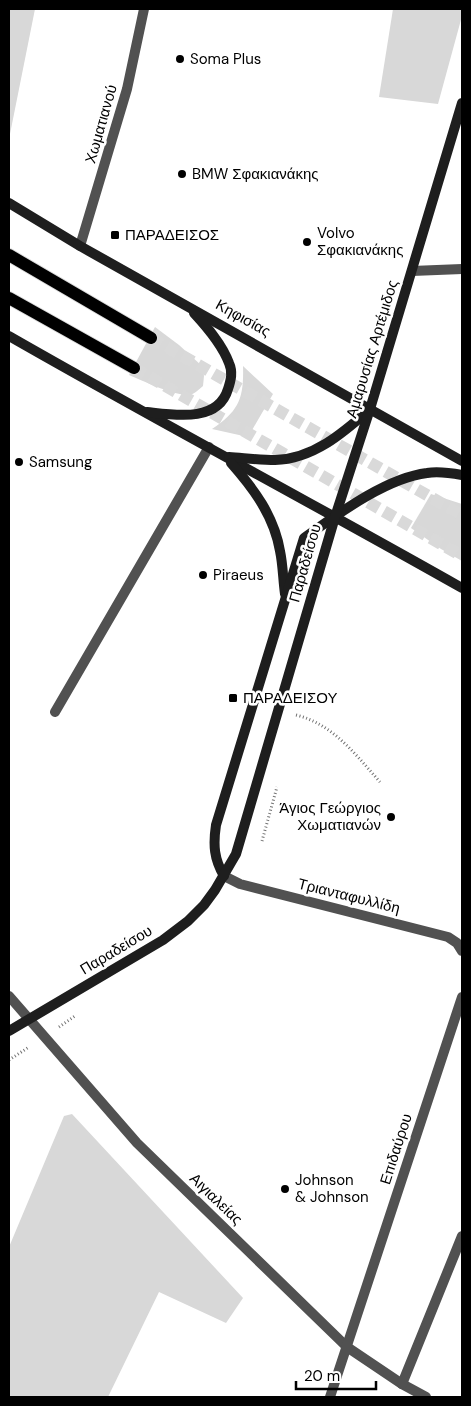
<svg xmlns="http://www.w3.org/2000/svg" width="471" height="1406" viewBox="0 0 471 1406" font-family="'DM Sans',sans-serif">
  <rect width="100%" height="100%" fill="#fff"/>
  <g fill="#d8d8d8">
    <path d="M9,9H35L9,139Z"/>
    <path d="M393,9H462V16L438,104L379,97Z"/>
    <path d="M155,327L179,345L202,366L204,376L203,386C198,390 193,396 186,395C171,394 143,381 129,375Z"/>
    <path d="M243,366L273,394L248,437L212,429C239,411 244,398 243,366Z"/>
    <path d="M431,494L462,504V561L441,549L411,528Z"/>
    <path d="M72,1114L243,1298L226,1323L159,1292L108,1397H9V1247L64,1116Z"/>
  </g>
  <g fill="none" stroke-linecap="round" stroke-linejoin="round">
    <g stroke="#d9d9d9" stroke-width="12" stroke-dasharray="12 6" stroke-linecap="butt">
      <path d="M151,338L462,515"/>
      <path d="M134,368L462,556"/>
    </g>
    <defs>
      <g id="primary">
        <path d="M9,255L151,338"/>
        <path d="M9,298L134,368"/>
      </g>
    </defs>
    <use href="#primary" stroke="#dbdbdb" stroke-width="14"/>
    <g stroke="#737373" stroke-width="3" stroke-dasharray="1 2.5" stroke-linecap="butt">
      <path d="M296,715C333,724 355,754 380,782"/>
      <path d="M262,841L277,787"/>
      <path d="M59,1027L75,1016"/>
      <path d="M9,1060L29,1047"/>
    </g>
    <path stroke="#515151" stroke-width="10" d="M55,712L209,447"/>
    <g stroke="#515151" stroke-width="10">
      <path d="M80,246L127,89L144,9"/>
      <path d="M412,271L462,269"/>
      <path d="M224,876L240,884L448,937L457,943L462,951"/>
      <path d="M9,996L137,1143L347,1347L402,1384L426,1397"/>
      <path d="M402,1384L462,1236"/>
      <path d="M330,1397L462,997"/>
    </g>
    <g stroke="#1e1e1e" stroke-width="10">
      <path d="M9,203L80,246L462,461"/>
      <path d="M9,336C159,422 312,503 462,588"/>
      <path d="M147,412C174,415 218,423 228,389C231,380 233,372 229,363C222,344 207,327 194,313"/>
      <path d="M229,457C244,458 260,460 275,460C313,459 343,433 369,410"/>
      <path d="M231,463C254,489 274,516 280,551C283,565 283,580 285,594"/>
      <path d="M224,876C214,859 213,845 216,825L304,538C338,514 386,478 427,473C439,471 451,473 462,475"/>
      <path d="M9,1031L163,940L188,921L204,905L215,890L236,854L335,517L370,409L462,103"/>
    </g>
    <use href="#primary" stroke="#000" stroke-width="12"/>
  </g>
  <g fill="#000" stroke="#fff" stroke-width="2">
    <circle cx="180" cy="59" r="5"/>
    <circle cx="182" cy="174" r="5"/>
    <rect x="110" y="230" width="10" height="10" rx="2.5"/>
    <circle cx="307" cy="242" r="5"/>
    <circle cx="19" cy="462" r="5"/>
    <circle cx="203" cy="575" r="5"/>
    <rect x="228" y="693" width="10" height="10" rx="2.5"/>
    <circle cx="391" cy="817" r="5"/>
    <circle cx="285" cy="1189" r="5"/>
  </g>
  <g text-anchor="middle" stroke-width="5" stroke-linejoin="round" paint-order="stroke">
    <g font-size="15" fill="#000" stroke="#fff" text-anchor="start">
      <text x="190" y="64">Soma Plus</text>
      <text x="192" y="179">BMW Σφακιανάκης</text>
      <text x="317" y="238">Volvo<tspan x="317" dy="17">Σφακιανάκης</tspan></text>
      <text x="125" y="240">ΠΑΡΑΔΕΙΣΟΣ</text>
      <text x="29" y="467">Samsung</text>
      <text x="213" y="580">Piraeus</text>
      <text x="243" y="703">ΠΑΡΑΔΕΙΣΟΥ</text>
      <text x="381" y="813" text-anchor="end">Άγιος Γεώργιος<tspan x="381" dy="17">Χωματιανών</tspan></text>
      <text x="295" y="1185">Johnson<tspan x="295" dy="17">&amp; Johnson</tspan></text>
    </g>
    <g font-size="15" fill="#000" stroke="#fff">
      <text transform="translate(101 124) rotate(-74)" y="5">Χωματιανού</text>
      <text transform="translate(243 318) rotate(29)" y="5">Κηφισίας</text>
      <text transform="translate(372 349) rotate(-73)" y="5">Αμαρυσίας Αρτέμιδος</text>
      <text transform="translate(305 563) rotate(-74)" y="5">Παραδείσου</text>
      <text transform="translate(349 896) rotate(14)" y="5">Τριανταφυλλίδη</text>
      <text transform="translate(116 950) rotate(-31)" y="5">Παραδείσου</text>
      <text transform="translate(396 1149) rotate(-72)" y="5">Επιδαύρου</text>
      <text transform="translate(216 1199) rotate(44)" y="5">Αιγιαλείας</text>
    </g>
  </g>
  <rect width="471" height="1406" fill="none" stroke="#000000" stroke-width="20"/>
  <path d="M296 1381v8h80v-8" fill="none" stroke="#000000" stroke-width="2.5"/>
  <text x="304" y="1381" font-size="15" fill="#000000" stroke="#ffffff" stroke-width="4" paint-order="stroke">20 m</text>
</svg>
